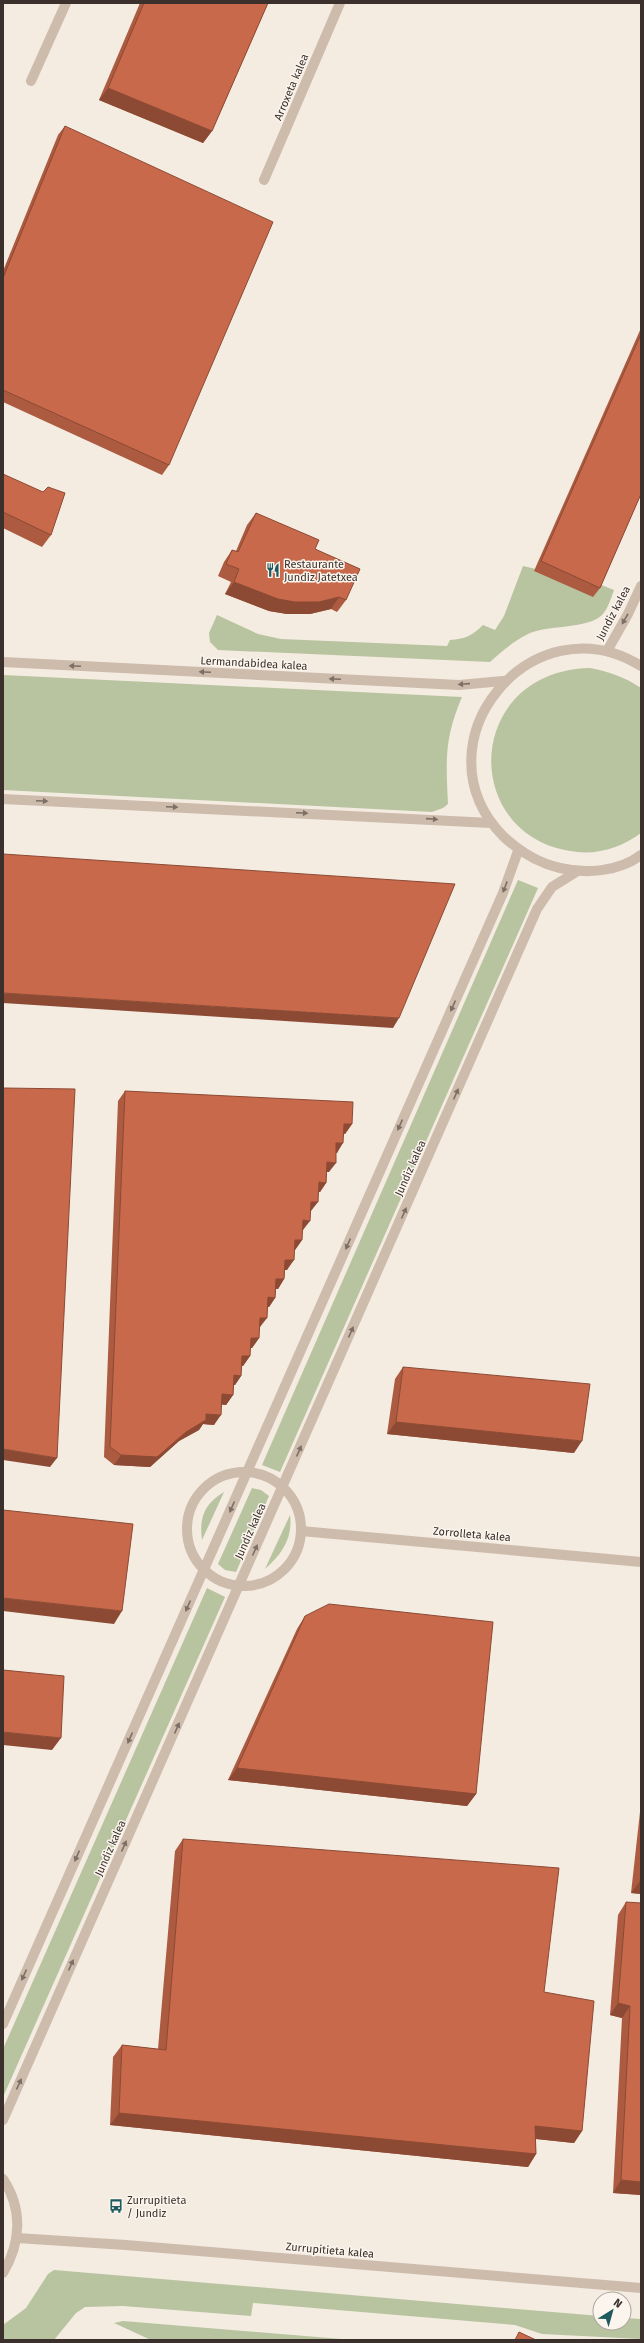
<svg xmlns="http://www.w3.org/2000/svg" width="644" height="2343" viewBox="0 0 644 2343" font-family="'Fira Sans',sans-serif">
  <rect width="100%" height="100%" fill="#f4ebe1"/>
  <g fill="#b8c4a0">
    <path d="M523,566L599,584L614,590C611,598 608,609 602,615C587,629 550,625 530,633C515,640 502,651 490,662L218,650L210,642L209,633L217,615L258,634L281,639L447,646L450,640C465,639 472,636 483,625L495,630L504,616Z"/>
    <path d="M590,668C610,672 625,677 641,688V833C621,848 595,856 570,851C459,833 465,671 590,668Z"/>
    <path d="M3,675L462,697C444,739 446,760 448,804L443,808L432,812L3,790Z"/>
    <path d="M518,880L538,888L280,1472L262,1465Z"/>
    <path d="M252,1488L261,1490L269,1496L236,1572L225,1570L218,1564Z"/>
    <path d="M224,1492L202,1540C199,1518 204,1504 224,1492Z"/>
    <path d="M290,1515C293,1538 282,1554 265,1569Z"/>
    <path d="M207,1588L225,1597L3,2097V2049Z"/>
    <path d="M54,2270L600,2316V2323H624V2318L641,2319V2339L542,2334L515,2325L253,2303L251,2316L123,2306L85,2307L76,2313L54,2340H3V2325L26,2308L48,2274Z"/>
    <path d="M123,2321L353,2340H151L114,2323Z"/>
  </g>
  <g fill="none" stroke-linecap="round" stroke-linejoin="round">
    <g stroke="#cdbbac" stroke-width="10">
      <path d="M31,81L66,3"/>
      <path d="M264,180L340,3"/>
      <path d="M607,651L628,614L641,586"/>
      <path d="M3,662L459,685L503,681"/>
      <path d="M641,666C532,598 413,744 503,836C520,852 537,863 560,868C585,874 619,872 641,855"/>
      <path d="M3,799L491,823"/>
      <circle cx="244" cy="1529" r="57"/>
      <path d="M301,1531L641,1562"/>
      <path d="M3,2024L503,893L518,851"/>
      <path d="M3,2120L537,909L552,887L576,872"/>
      <path d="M3,2179C23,2209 21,2243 3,2273"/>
      <path d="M17,2238L126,2245L641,2288"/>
    </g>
  </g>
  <g fill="#ac5a40">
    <path d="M140,3H268L212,131L203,143L99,100Z"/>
    <path d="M65,126L169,465L162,475L3,402V271L58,135Z"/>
    <path d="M641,328V494L600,588L593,597L534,571Z"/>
    <path d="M3,474L51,535L42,547L3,528Z"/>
    <path d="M256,513L315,549L346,600L337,612L331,609L310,614H287L269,611L225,594L231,582L218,576L224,562L232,550L236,551L247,525Z"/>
    <path d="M125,1091L352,1124L345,1134H344L337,1153H336L329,1172H327L326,1183L320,1192H318L303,1230H302V1240L295,1250H294L287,1270H285L284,1279L278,1289H276L275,1298L269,1307H268L260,1327H259V1338L252,1348L250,1347V1356L243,1366H242L241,1376L235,1385H234L233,1395L226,1405L221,1404L214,1425L203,1424L199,1430L179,1441L150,1467L114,1465L104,1457L118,1101Z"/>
    <path d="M403,1367L574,1453L387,1434L395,1379Z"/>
    <path d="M305,1616L476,1794L467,1806L228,1780L297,1629Z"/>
    <path d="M641,1803V1894L631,1893Z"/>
    <path d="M183,1839L544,1992L582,2131L574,2143L536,2139V2154L528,2167L110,2125L113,2057L122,2045L158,2049L175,1851Z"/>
    <path d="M626,1902L641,2195L613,2193L622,2018L610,2015L618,1915Z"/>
  </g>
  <g fill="#8c4a34">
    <path d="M108,88L212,131L203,143L99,100Z"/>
    <path d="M234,582L339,597L331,609L310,614H287L269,611L225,594Z"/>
    <path d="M3,993L399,1018L393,1028L3,1003Z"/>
    <path d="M344,1124H352L345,1134L338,1133Z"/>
    <path d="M336,1143H343L337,1153L330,1152Z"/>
    <path d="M327,1162L336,1163L329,1172H321Z"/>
    <path d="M319,1182L326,1183L320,1192H312Z"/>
    <path d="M311,1202H318L311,1211H304Z"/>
    <path d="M303,1220L310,1221L303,1230H296Z"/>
    <path d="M295,1240H302L295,1250H288Z"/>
    <path d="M285,1260H294L287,1270H278Z"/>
    <path d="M276,1279H284L278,1289L270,1288Z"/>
    <path d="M268,1297L275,1298L269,1307H261Z"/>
    <path d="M260,1318H267L260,1327H253Z"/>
    <path d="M251,1338H259L252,1348L244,1347Z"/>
    <path d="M242,1356H250L243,1366H236Z"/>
    <path d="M234,1375L241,1376L235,1385H227Z"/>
    <path d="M222,1394L233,1395L226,1405L215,1404Z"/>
    <path d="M206,1414L221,1415L214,1425L203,1424L199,1430L179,1441L150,1467L114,1465L121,1455L186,1432Z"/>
    <path d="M396,1422L582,1441L574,1453L387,1434Z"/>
    <path d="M3,1449L57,1458L50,1467L3,1460Z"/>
    <path d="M3,1598L122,1611L114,1624L3,1611Z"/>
    <path d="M3,1732L61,1738L52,1750L3,1745Z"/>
    <path d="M237,1768L476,1794L467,1806L228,1780Z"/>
    <path d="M640,1881H641V1894L631,1893Z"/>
    <path d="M618,2003L630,2006L622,2018L610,2015Z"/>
    <path d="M119,2113L536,2154L528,2167L110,2125Z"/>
    <path d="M535,2126L582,2131L574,2143L527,2138Z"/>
    <path d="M621,2180L641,2182V2195L613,2193Z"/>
  </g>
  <g fill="#c8694b" stroke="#8c4a34">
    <path d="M144,3H268L212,131L108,88Z"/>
    <path d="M65,126L273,222L169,465L3,390V278Z"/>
    <path d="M641,334V494L600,588L541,561Z"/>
    <path d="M3,474L43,492L48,487L65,493L51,535L3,512Z"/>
    <path d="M256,513L319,540L315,549L360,569L346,600L339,597L319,602H295L278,599L234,582L239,569L226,564L232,550L238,552Z"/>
    <path d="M3,854L455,884L399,1018L3,993Z"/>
    <path d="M3,1088L75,1089L57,1458L3,1449Z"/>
    <path d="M125,1091L353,1102L352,1124H344L343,1143H336V1163L327,1162L326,1183L319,1182L318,1202H311L310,1221L303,1220L302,1240H295L294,1260H285L284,1279H276L275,1298L268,1297L267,1318H260L259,1338H251L250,1356H242L241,1376L234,1375L233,1395L222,1394L221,1415L206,1414V1420L186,1432L157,1457L121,1455L110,1447Z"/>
    <path d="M403,1367L590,1384L582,1441L396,1422Z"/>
    <path d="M3,1510L133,1524L122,1611L3,1598Z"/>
    <path d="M329,1604L493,1622L476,1794L237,1768L305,1616Z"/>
    <path d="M3,1670L64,1676L61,1738L3,1732Z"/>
    <path d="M183,1839L559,1868L544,1992L594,2001L582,2131L535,2126L536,2154L119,2113L122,2045L166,2050Z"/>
    <path d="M641,1871V1881H640Z"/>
    <path d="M626,1902L641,1903V2182L621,2180L630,2006L618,2003Z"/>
    <path d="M519,2332L536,2340H515Z"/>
  </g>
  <defs><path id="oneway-solid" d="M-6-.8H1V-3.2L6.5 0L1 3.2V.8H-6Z"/></defs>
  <g fill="#7d6f65">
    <use href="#oneway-solid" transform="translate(625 619) rotate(120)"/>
    <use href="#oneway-solid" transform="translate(75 666) rotate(-177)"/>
    <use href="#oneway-solid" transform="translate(205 672) rotate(-177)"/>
    <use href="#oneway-solid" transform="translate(335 679) rotate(-177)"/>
    <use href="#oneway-solid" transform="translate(464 684) rotate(176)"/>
    <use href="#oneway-solid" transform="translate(42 801) rotate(3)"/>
    <use href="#oneway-solid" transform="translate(172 807) rotate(3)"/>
    <use href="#oneway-solid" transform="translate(302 813) rotate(3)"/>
    <use href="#oneway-solid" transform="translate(432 819) rotate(4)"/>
    <use href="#oneway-solid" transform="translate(505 887) rotate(111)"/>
    <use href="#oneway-solid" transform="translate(453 1006) rotate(114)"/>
    <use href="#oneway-solid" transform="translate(456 1094) rotate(-66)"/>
    <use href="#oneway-solid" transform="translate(400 1125) rotate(114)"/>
    <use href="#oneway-solid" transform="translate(404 1213) rotate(-66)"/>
    <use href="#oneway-solid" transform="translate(348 1244) rotate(114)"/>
    <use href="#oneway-solid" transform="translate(351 1332) rotate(-66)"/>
    <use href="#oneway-solid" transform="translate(299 1451) rotate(-66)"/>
    <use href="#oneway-solid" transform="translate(232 1507) rotate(114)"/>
    <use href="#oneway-solid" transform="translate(255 1550) rotate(-66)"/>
    <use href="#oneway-solid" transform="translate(188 1606) rotate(114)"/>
    <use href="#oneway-solid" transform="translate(177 1728) rotate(-66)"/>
    <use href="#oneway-solid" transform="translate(130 1738) rotate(114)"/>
    <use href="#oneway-solid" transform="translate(124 1846) rotate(-66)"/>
    <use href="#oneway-solid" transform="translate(77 1856) rotate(114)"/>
    <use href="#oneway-solid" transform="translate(71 1965) rotate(-66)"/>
    <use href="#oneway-solid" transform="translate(24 1975) rotate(114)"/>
    <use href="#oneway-solid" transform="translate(19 2084) rotate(-66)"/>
  </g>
  <defs>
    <symbol id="restaurant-bare" viewBox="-9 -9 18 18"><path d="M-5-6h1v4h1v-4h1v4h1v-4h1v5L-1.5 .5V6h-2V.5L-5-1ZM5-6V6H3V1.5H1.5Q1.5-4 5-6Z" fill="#1f5a5e" stroke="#fbf5ee" stroke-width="2.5" paint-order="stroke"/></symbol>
    <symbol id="bus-bare" viewBox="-9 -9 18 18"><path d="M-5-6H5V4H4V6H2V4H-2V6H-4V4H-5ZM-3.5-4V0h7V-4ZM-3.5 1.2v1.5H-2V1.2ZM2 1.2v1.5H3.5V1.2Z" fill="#1f5a5e" stroke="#fbf5ee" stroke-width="2.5" paint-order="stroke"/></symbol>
  </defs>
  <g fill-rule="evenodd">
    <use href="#restaurant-bare" x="263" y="560" width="20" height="20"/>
    <use href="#bus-bare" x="106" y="2196" width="20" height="20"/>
  </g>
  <g text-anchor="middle" stroke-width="3" stroke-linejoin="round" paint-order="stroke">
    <g font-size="11" fill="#3b302b" stroke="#fbf5ee">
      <text transform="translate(291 87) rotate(-67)" y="4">Arroxeta kalea</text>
      <text transform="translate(613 613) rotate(-62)" y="4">Jundiz kalea</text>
      <text transform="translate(254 663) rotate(3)" y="4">Lermandabidea kalea</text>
      <text transform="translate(410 1168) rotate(-66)" y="4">Jundiz kalea</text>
      <text transform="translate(250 1531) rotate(-66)" y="4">Jundiz kalea</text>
      <text transform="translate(472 1534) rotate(5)" y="4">Zorrolleta kalea</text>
      <text transform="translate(110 1848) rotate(-66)" y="4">Jundiz kalea</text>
      <text transform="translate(330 2250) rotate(5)" y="4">Zurrupitieta kalea</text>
    </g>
    <g font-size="11" fill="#3b302b" stroke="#fbf5ee" text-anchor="start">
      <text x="284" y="568">Restaurante<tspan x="284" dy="13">Jundiz Jatetxea</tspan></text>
      <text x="127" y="2204">Zurrupitieta<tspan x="127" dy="13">/ Jundiz</tspan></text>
    </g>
  </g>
  <rect width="644" height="2343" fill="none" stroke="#3b302b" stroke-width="8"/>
  <g transform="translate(612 2311) rotate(37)"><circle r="19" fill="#fbf5ee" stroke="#aea6a0"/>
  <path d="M0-3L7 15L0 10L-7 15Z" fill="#1f5a5e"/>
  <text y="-6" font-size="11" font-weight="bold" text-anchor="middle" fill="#3b302b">N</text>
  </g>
</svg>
